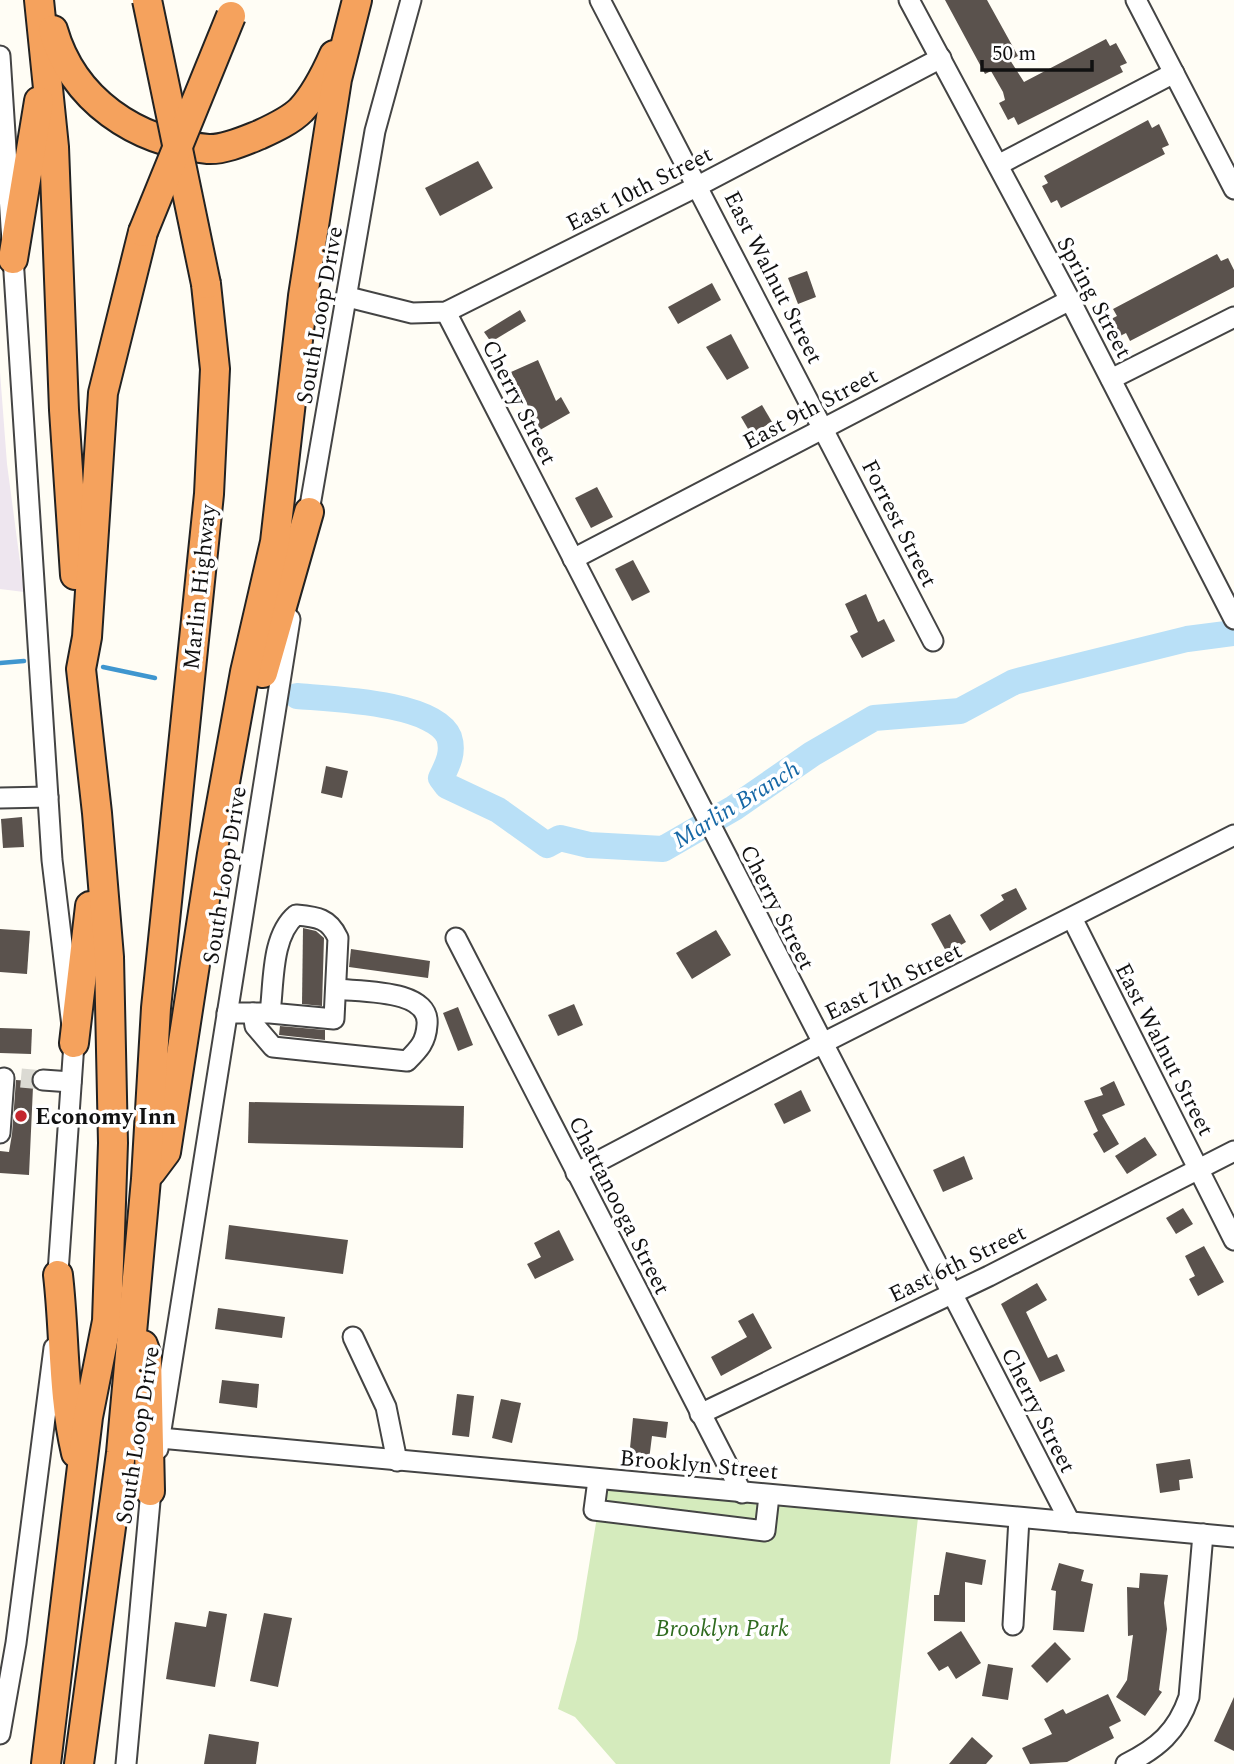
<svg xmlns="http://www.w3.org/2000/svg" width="1234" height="1764" viewBox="0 0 1234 1764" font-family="Spectral,serif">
  <rect width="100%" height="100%" fill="#fffdf5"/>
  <path fill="#eee6ef" d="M0,372L7,464L24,592L0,589Z"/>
  <path fill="#d5ebbd" d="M603,1480L919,1509L890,1764H616L575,1717L558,1709L577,1639Z"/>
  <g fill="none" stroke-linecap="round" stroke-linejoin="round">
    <g stroke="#3f96cf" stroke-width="4.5">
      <path d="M0,663L24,661"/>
      <path d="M103,667L155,678"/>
    </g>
    <path stroke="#b9e0f7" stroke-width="26" d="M297,696C330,699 435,702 449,737C454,752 448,764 441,778L447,786L498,810L547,845L560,838L589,845L663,849L734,808L812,754L874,718L960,711L1014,682L1187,639L1234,633"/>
  </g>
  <g fill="#5a524d">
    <path d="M945,0H987L1018,56L1010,60L1024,82L1106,39L1110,46L1116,43L1127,63L1120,66L1123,72L1018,125L1014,117L1008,120L999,103L1005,100L1003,92L991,71L985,74Z"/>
    <path d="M1148,120L1152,128L1159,124L1169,145L1162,148L1165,154L1061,208L1057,200L1051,203L1042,186L1048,183L1044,176Z"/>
    <path d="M478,161L493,188L440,216L425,188Z"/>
    <path d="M1217,254L1221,261L1228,258L1234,270V287L1130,341L1126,333L1120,336L1111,319L1117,316L1113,309Z"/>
    <path d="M807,271L816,297L798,304L788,278Z"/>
    <path d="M712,283L721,300L678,324L668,307Z"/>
    <path d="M520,310L526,321L491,342L484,332Z"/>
    <path d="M731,334L749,368L727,380L706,347Z"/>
    <path d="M538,360L556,401L561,397L570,413L540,430L511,372Z"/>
    <path d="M762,405L772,422L751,434L741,417Z"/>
    <path d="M597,487L613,517L591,528L575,498Z"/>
    <path d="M633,560L650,592L632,601L615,569Z"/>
    <path d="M866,594L878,622L884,619L895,641L862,658L850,636L858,632L845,604Z"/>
    <path d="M326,766L348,771L342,798L321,793Z"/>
    <path d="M22,817L24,847L3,848L1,819Z"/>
    <path d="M1016,888L1027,909L990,931L980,915L1004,900L1001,895Z"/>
    <path d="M950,914L966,942L947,953L931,924Z"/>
    <path d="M303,928L316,931L324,938L322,1006L302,1004Z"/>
    <path d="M0,929L30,931L27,974L0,972Z"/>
    <path d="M716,930L731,955L692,979L676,953Z"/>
    <path d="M351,949L430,961L428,978L349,967Z"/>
    <path d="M574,1004L583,1025L558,1036L548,1015Z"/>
    <path d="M458,1007L473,1045L458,1051L443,1013Z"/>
    <path d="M280,1026L325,1030V1040L279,1035Z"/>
    <path d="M0,1028L32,1029L31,1054L0,1053Z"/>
    <path d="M16,1080L31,1081L33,1087L29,1175L0,1173V1151L9,1152L12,1134Z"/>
    <path d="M1114,1081L1125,1105L1102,1115L1119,1144L1104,1153L1093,1134L1098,1131L1084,1101L1103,1095L1100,1088Z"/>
    <path d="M801,1090L811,1111L784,1124L774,1104Z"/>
    <path d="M249,1102L464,1106L463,1148L248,1143Z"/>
    <path d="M1145,1137L1157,1155L1127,1174L1115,1156Z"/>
    <path d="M964,1156L973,1179L943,1192L933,1170Z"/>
    <path d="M1183,1208L1193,1224L1176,1234L1166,1218Z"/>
    <path d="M229,1225L348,1240L343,1274L225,1259Z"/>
    <path d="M559,1230L574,1260L535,1279L527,1264L541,1257L534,1243Z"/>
    <path d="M1204,1246L1224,1282L1198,1296L1189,1279L1195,1276L1185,1256Z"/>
    <path d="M1037,1283L1047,1300L1026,1312L1048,1358L1057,1354L1065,1371L1040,1382L1001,1304Z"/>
    <path d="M218,1308L285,1317L282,1338L215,1329Z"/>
    <path d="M753,1313L772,1348L721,1376L711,1357L747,1337L738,1321Z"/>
    <path d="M222,1380L259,1384L257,1408L219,1403Z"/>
    <path d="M457,1394L474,1396L469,1437L452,1435Z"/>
    <path d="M501,1399L521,1403L512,1443L492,1438Z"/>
    <path d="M633,1418L668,1422L666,1438L652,1436L649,1460L629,1458Z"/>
    <path d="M1190,1459L1193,1478L1179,1480L1180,1490L1160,1493L1156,1464Z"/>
    <path d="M946,1552L986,1560L982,1585L965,1582V1622L934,1621V1595H939Z"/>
    <path d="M1059,1563L1084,1570L1081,1581L1093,1584L1084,1632L1053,1630L1056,1591L1051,1590Z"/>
    <path d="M1140,1573L1168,1575L1164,1603L1167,1629L1159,1690L1162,1692L1145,1716L1116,1697L1127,1680L1133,1635L1128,1636L1127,1587L1139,1588Z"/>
    <path d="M209,1611L227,1614L215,1687L166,1679L175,1622L206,1627Z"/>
    <path d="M264,1613L292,1618L278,1687L250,1681Z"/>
    <path d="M961,1631L981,1663L956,1679L948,1666L939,1671L927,1653Z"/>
    <path d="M1055,1642L1071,1659L1047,1683L1031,1666Z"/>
    <path d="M988,1664L1013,1668L1008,1700L982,1696Z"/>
    <path d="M1108,1694L1121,1721L1109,1727L1114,1738L1067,1762L1030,1764L1022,1748L1052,1734L1044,1719L1063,1709L1066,1714Z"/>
    <path d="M1234,1697V1751L1214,1741Z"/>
    <path d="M209,1734L259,1742L256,1764H204Z"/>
    <path d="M972,1737L993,1756L986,1764H949Z"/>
  </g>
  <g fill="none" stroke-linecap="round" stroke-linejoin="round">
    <path stroke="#dbdad3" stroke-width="19" stroke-dasharray="19 10" stroke-linecap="butt" d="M21,1078L43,1080"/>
    <defs>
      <g id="minor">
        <path d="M600,0L933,641"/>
        <path d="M909,0L1070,300L1234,619"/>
        <path d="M1136,0L1234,189"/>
        <path d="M0,56L52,860L74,1043L57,1287"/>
        <path d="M998,165L1174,73"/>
        <path d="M348,297L412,313L446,312L698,186L941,58"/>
        <path d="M446,312L1070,1522"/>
        <path d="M1111,379L1234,317"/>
        <path d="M307,523L375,131L411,0"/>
        <path d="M573,559L1070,300"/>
        <path d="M0,798L48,797"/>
        <path d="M1072,918L1234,1240"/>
        <path d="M456,938L742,1493"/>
        <path d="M227,1013H270C274,983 271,936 296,915C317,917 329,918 338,938L334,1019L270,1013"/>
        <path d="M253,1013L255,1026L273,1047L407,1061C419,1049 426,1042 427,1025C431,989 361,992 336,989"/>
        <path d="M43,1080L71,1082"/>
        <path d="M0,1133L4,1078"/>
        <path d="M576,1173L821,1044L1234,835"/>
        <path d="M353,1337L386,1407L397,1461"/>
        <path d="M700,1414L989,1276L1234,1151"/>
        <path d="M160,1438L1234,1537"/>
        <path d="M158,1449L290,619"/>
        <path d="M598,1480L594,1510L765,1531L769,1496"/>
        <path d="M1013,1625L1019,1518"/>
        <path d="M0,1734L16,1643L54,1348"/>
        <path d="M126,1764L152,1479"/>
        <path d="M1126,1764C1158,1748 1177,1732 1189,1697L1203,1534"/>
      </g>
      <g id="highway">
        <path d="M39,0L54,147L64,410L75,575"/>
        <path d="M53,30C73,100 135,142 208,149C224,150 244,141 259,135C272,129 290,121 301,110C314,96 326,73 334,55"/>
        <path d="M13,259L39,101"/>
        <path d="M263,673L309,512"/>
        <path d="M74,1043L90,906"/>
        <path d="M151,1172L166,1152L212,854L245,672L275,542L303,296L337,79L357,0"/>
        <path d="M58,1275C65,1335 62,1394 76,1453"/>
        <path d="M143,1345L147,1356L150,1491"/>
        <path d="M46,1764L88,1417L107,1321L113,1143L109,957L97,813L81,669L87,637L103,393L143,232"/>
        <path d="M79,1764L121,1453L146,1179L156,1008L209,494L215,369L206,284"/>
      </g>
    </defs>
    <use href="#minor" stroke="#444" stroke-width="23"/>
    <use href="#highway" stroke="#222" stroke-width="32"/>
    <use href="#minor" stroke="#fff" stroke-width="19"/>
    <use href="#highway" stroke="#f5a25d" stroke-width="28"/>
    <defs>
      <g id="highway-bridge">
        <path d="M147,0L206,284"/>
        <path d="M143,232L231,16"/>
      </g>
    </defs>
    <use href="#highway-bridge" stroke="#222" stroke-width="32" stroke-linecap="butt"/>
    <use href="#highway-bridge" stroke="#f5a25d" stroke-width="28"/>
  </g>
  <circle fill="#c4262e" stroke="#fff" stroke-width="2.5" cx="21" cy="1116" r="7"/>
  <g text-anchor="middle" stroke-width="7" stroke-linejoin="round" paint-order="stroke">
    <g font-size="23" fill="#111" stroke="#fff">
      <text transform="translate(639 188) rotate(-27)" y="8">East 10th Street</text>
      <text transform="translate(774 277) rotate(63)" y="8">East Walnut Street</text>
      <text transform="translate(1095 297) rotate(62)" y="8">Spring Street</text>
      <text transform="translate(319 315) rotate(-80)" y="8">South Loop Drive</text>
      <text transform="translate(520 402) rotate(63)" y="8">Cherry Street</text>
      <text transform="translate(810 408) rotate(-28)" y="8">East 9th Street</text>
      <text transform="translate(900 523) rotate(63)" y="8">Forrest Street</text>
      <text transform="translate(199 587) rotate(-84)" y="8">Marlin Highway</text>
      <text transform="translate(224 875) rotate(-81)" y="8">South Loop Drive</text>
      <text transform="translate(778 907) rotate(63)" y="8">Cherry Street</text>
      <text transform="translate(893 981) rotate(-26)" y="8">East 7th Street</text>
      <text transform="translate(1165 1049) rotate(63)" y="8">East Walnut Street</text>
      <text transform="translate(620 1205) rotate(63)" y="8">Chattanooga Street</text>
      <text transform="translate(957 1263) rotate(-26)" y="8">East 6th Street</text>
      <text transform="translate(1039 1410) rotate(63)" y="8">Cherry Street</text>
      <text transform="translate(137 1435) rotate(-81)" y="8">South Loop Drive</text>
      <text transform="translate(699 1464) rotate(5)" y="8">Brooklyn Street</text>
    </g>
    <g font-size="23" font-weight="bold" fill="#111" stroke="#fff" text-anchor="start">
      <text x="35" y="1124">Economy Inn</text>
    </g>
    <g font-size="23" font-style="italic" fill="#2f6b1f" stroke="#fff">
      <text x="722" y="1636">Brooklyn Park</text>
    </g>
    <g font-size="24" font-style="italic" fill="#1768a6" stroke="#fff">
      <text transform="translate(736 804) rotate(-32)" y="8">Marlin Branch</text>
    </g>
  </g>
  <path d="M982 60v10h110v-10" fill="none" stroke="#111111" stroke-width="3.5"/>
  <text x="992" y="60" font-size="21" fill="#111111" stroke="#ffffff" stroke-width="5" paint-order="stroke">50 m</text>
</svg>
